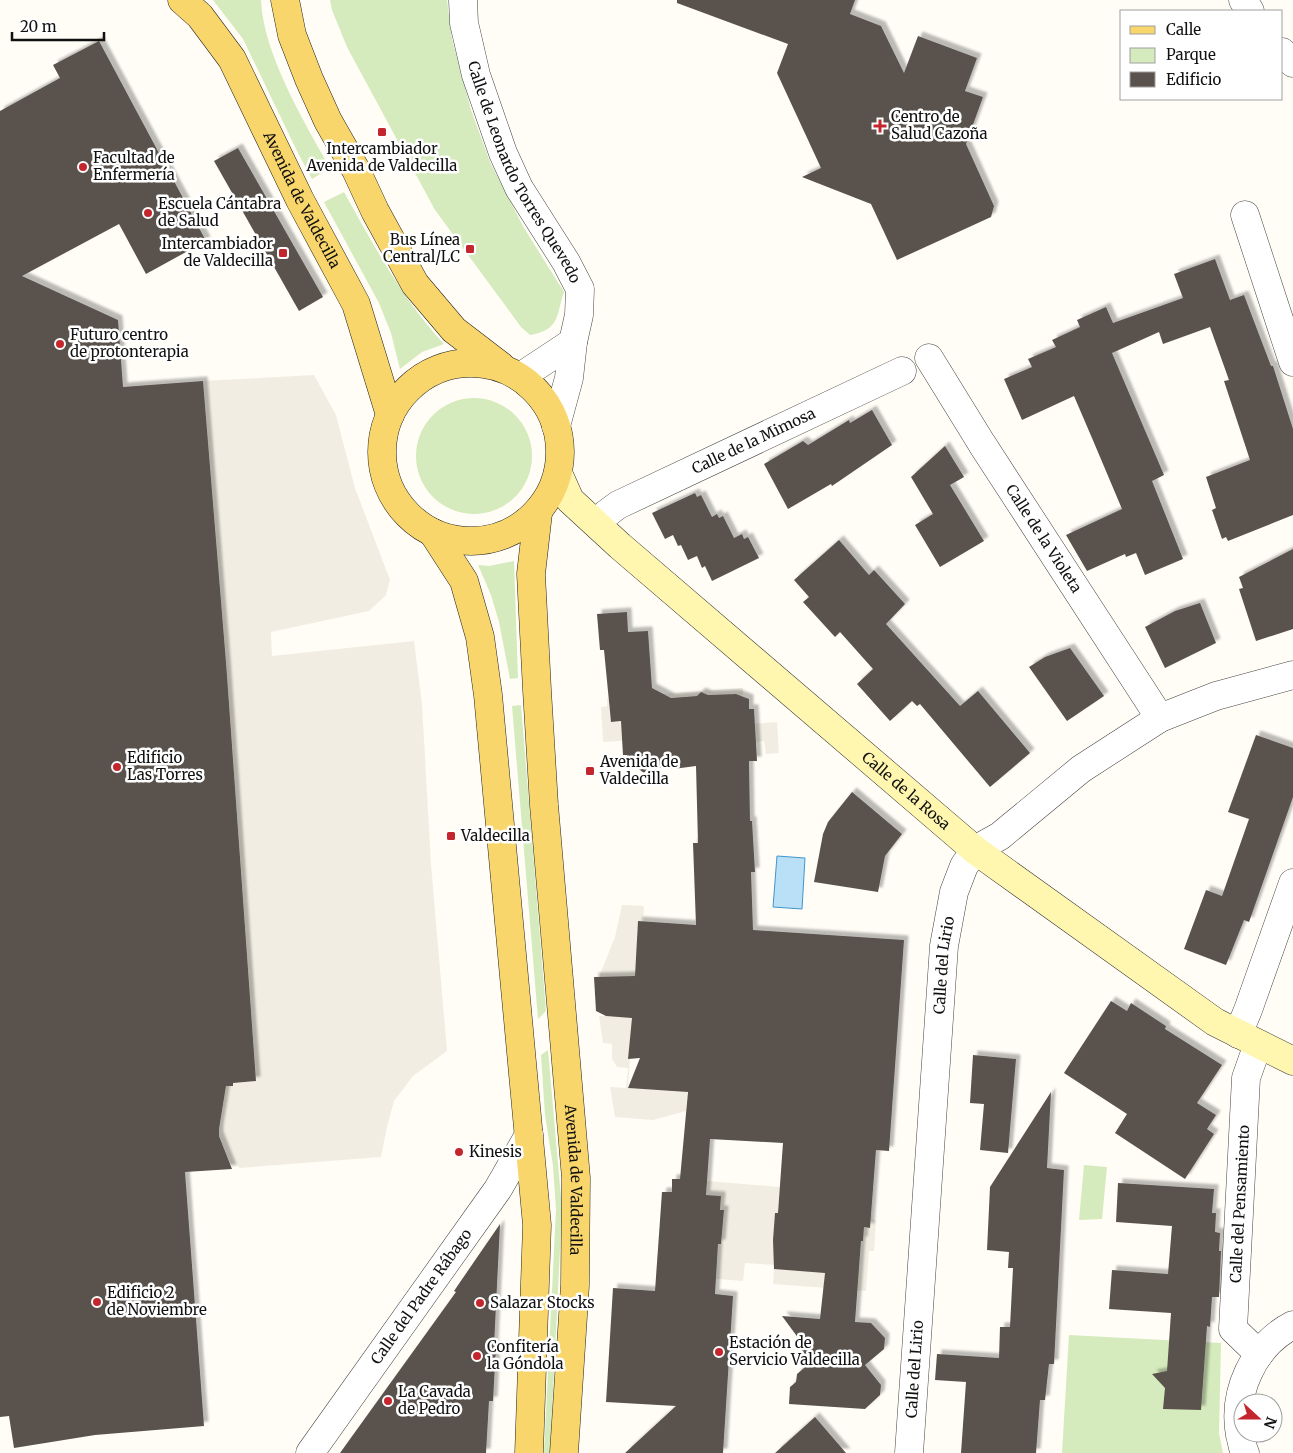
<svg xmlns="http://www.w3.org/2000/svg" width="1293" height="1453" viewBox="0 0 1293 1453" font-family="Merriweather,serif">
  <defs>
    <filter id="shadow"><feDropShadow dx="4.5" dy="-4.5" stdDeviation="1" flood-color="#0004"/></filter>
  </defs>
  <rect width="100%" height="100%" fill="#fffdf5"/>
  <g fill="#d5ebbd">
    <path d="M213,0H261C263,53 304,122 330,168L312,179L298,153L243,39Z"/>
    <path d="M330,0H447L452,39L471,110L490,162L524,228L564,292C556,314 561,330 530,335L521,327L435,210L347,47L332,10Z"/>
    <path d="M344,192C373,244 402,299 444,344L422,352L400,369L391,333L379,303L324,202Z"/>
    <circle cx="474" cy="456" r="58"/>
    <path d="M514,561L518,678L510,679L499,622L491,595L478,565L489,566Z"/>
    <path d="M521,705L546,1011L538,1019L512,706Z"/>
    <path d="M548,1050L562,1209L550,1453H544L556,1209L553,1166L545,1115L541,1055Z"/>
    <path d="M1084,1165L1107,1167L1102,1219L1079,1220Z"/>
    <path d="M1069,1335L1221,1343L1219,1433L1223,1453H1062Z"/>
  </g>
  <g fill="#f1ede2" fill-rule="evenodd">
    <path d="M314,375L336,415L355,488L390,580L386,595L369,611L271,632L272,656L414,641L422,704L431,864L447,1051L413,1076L394,1101L387,1127L381,1157L239,1168L238,1166L232,1167L219,1136V1129L226,1086H232L233,1083L256,1081L226,662L203,381Z"/>
    <path d="M743,688V695L738,696L732,693L729,696L721,697V695H706L703,693L697,696L670,698L667,695L609,702L611,722L721,714L722,726L777,722L779,753L766,754L764,741L712,744L654,739L603,742L601,707L607,706V698Z"/>
    <path d="M622,905L644,906L643,922H638L637,936L874,1027L898,1029L895,1062L689,1063L686,1111L653,1120L615,1117L610,1087L626,1088L628,1068L617,1067L612,1059V1044L603,1043L599,1016H612L599,977L615,937ZM658,1046L655,1090L628,1088L630,1058Z"/>
    <path d="M874,1179L872,1219L876,1220L875,1238L874,1251H869L866,1291L773,1284L774,1269L825,1268L824,1283L857,1286L861,1241H863L864,1227L870,1228Z"/>
    <path d="M707,1181L780,1187L778,1213H775L773,1242L776,1243L774,1265L745,1263L743,1281L656,1274L658,1253L721,1244L722,1233L717,1222H723L724,1211L720,1210L721,1196L706,1195Z"/>
  </g>
  <path fill="#b9e0f7" stroke="#3f96cf" d="M777,856L805,858L802,909L773,907Z"/>
  <g fill="#5a524d" filter="url(#shadow)">
    <path d="M677,0H855L850,14L881,26L904,73L918,36L977,58L965,91L983,97L966,144L994,206L991,217L897,260L871,204L802,177L821,168L777,73L788,44L677,3Z"/>
    <path d="M99,41L206,241L146,274L119,224L22,276L118,320L123,387L203,381L226,662L256,1081L233,1083V1086H226L219,1129V1136L232,1169L185,1172L204,1426L95,1435L14,1448L9,1416L0,1417V111L60,78L53,65Z"/>
    <path d="M238,148L323,297L299,311L214,161Z"/>
    <path d="M1215,259L1230,300L1244,295L1271,366H1273L1293,429V515L1228,541L1226,537L1222,539L1212,510L1216,508L1206,477L1250,460L1224,381L1229,380L1210,327L1163,344L1159,332L1112,353L1164,475L1152,481L1183,559L1145,575L1136,553L1126,557L1125,554L1087,571L1066,535L1122,509L1092,438L1074,396L1022,420L1004,379L1032,367L1028,359L1056,347L1052,340L1080,327L1077,320L1106,307L1113,323L1183,298L1174,274Z"/>
    <path d="M872,410L892,445L832,486L831,484L788,509L764,464L803,441L808,445L849,420L850,423Z"/>
    <path d="M945,446L964,477L950,485L984,541L940,567L915,525L933,514L911,477Z"/>
    <path d="M695,493L697,497L701,495L712,517L717,514L719,518L723,516L734,538L742,534L744,539L748,537L759,558L712,581L705,566L702,568L697,556L688,560L681,545L678,546L673,535L665,539L652,513Z"/>
    <path d="M839,540L869,575L874,570L905,604L886,624L960,706L978,691L1030,753L990,787L920,704L917,706L912,701L890,721L857,684L873,669L840,632L835,637L803,602L809,597L794,580Z"/>
    <path d="M1293,549V629L1256,641L1239,589L1243,588L1239,577Z"/>
    <path d="M1200,603L1216,643L1165,668L1145,627L1175,611Z"/>
    <path d="M627,612L628,632L648,631L652,688L671,698L697,696L701,692L708,695L736,694L749,699V709H754L757,761H749L750,821H752L755,872H751L753,930L904,940L889,1151L876,1150L870,1228L864,1227L863,1241H861L855,1322L871,1323L885,1338L884,1349L865,1365L881,1385L880,1395L865,1409L789,1404L790,1387L796,1382L797,1374L811,1362L799,1347V1339L782,1316L820,1319L825,1273L774,1269L773,1240L775,1213H778L783,1143L710,1139L706,1195L721,1196L720,1210H724L721,1244H718L715,1294L733,1296L723,1453H625L676,1406L606,1402L613,1288L655,1291L662,1192H672V1179H680L688,1092L628,1088L640,1058L628,1059L632,1018L606,1016L596,1011L594,977L635,976L638,921L696,925L693,843H698L696,766L673,769L668,767L648,768L644,773L636,767L628,769L627,755H623L621,721L611,722L604,650H600L597,614Z"/>
    <path d="M1070,648L1104,696L1067,721L1029,667L1045,657Z"/>
    <path d="M1256,735L1293,748V797L1249,922L1244,920L1226,965L1184,949L1206,890L1222,896L1249,819L1228,812Z"/>
    <path d="M852,792L902,834L885,856L878,892L814,882L823,834L828,822Z"/>
    <path d="M1111,1001L1127,1011L1131,1003L1166,1026L1165,1029L1222,1065L1197,1103L1216,1115L1207,1129L1214,1134L1185,1179L1115,1133L1127,1114L1064,1073Z"/>
    <path d="M973,1055L1016,1059L1008,1153L980,1150L984,1104L970,1103Z"/>
    <path d="M1051,1092L1047,1168L1064,1170L1054,1364H1049L1045,1400H1040L1036,1453H961L966,1382L935,1380L937,1354L999,1358L1000,1327H1010L1013,1268H1008L1009,1252L987,1250L990,1187Z"/>
    <path d="M1118,1183L1214,1189L1212,1213H1216L1215,1232L1220,1233L1219,1251H1221L1219,1297H1212L1210,1327L1207,1326L1201,1410L1163,1409L1165,1388L1152,1374L1167,1371L1171,1313L1109,1309L1112,1270L1168,1274L1172,1226L1116,1222Z"/>
    <path d="M500,1224L494,1346H496L493,1401H489L486,1453H340L456,1292L454,1291Z"/>
    <path d="M815,1417L846,1453H775Z"/>
  </g>
  <g fill="none" stroke-linecap="round" stroke-linejoin="round">
    <defs>
      <g id="street">
        <path id="s1" d="M463,0L464,23L476,75L503,153L519,188L566,262L580,289L579,315L573,342L569,378L556,426"/>
        <path d="M1243,0L1250,11"/>
        <path d="M1282,52L1293,63"/>
        <path d="M1245,215L1293,362"/>
        <path id="s2" d="M929,358L982,444L1160,718"/>
        <path d="M520,377L573,342"/>
        <path id="s3" d="M606,514L618,505L902,371"/>
        <path d="M1238,1034L1248,1010L1293,883"/>
        <path d="M1258,1044L1246,1078L1233,1329L1259,1354"/>
        <path id="s4" d="M310,1453L498,1189L529,1135"/>
        <path id="s5" d="M909,1453L944,946L954,892L964,866L975,850L1000,836L1012,826L1081,769L1160,718L1216,696L1293,675"/>
        <path d="M1245,1453C1242,1447 1242,1441 1240,1435C1232,1392 1254,1345 1293,1325"/>
      </g>
      <g id="secondary">
        <path id="s6" d="M558,473L570,500L620,546L975,850L1215,1022L1293,1061"/>
      </g>
      <g id="primary">
        <path id="s7" d="M182,0L200,16L232,59L300,200L356,304L390,415"/>
        <path d="M285,0L292,35L309,79L328,121L356,170L375,211L415,284L454,330L501,366"/>
        <circle cx="471" cy="452" r="89"/>
        <path id="s8" d="M538,513L531,574L537,690L544,805L576,1178L575,1285L564,1453"/>
        <path d="M433,533L464,581L480,637L488,695L537,1225L529,1453"/>
      </g>
    </defs>
    <use href="#street" stroke="#444" stroke-width="29"/>
    <use href="#secondary" stroke="#333" stroke-width="29"/>
    <use href="#primary" stroke="#222" stroke-width="29"/>
    <use href="#street" stroke="#fff" stroke-width="28"/>
    <use href="#secondary" stroke="#fff6b0" stroke-width="28"/>
    <use href="#primary" stroke="#f9d66b" stroke-width="28"/>
  </g>
  <g fill="#c4262e" stroke="#fff" stroke-width="2">
    <path d="M877.5 118.5h5v5h5v5h-5v5h-5v-5h-5v-5h5z"/>
    <rect x="377" y="127" width="10" height="10" rx="2.5"/>
    <circle cx="83" cy="167" r="5"/>
    <circle cx="148" cy="213" r="5"/>
    <rect x="465" y="244" width="10" height="10" rx="2.5"/>
    <rect x="278" y="248" width="10" height="10" rx="2.5"/>
    <circle cx="60" cy="344" r="5"/>
    <circle cx="117" cy="767" r="5"/>
    <rect x="585" y="766" width="10" height="10" rx="2.5"/>
    <rect x="446" y="831" width="10" height="10" rx="2.5"/>
    <circle cx="459" cy="1152" r="5"/>
    <circle cx="97" cy="1302" r="5"/>
    <circle cx="480" cy="1303" r="5"/>
    <circle cx="719" cy="1352" r="5"/>
    <circle cx="477" cy="1356" r="5"/>
    <circle cx="388" cy="1401" r="5"/>
  </g>
  <g text-anchor="middle" stroke-width="5" stroke-linejoin="round" paint-order="stroke">
    <g font-size="15" fill="#111" stroke="#fff" text-anchor="start">
      <text x="891" y="122">Centro de<tspan x="891" dy="17">Salud Cazoña</tspan></text>
      <text x="382" y="154" text-anchor="middle">Intercambiador<tspan x="382" dy="17">Avenida de Valdecilla</tspan></text>
      <text x="93" y="163">Facultad de<tspan x="93" dy="17">Enfermería</tspan></text>
      <text x="158" y="209">Escuela Cántabra<tspan x="158" dy="17">de Salud</tspan></text>
      <text x="460" y="245" text-anchor="end">Bus Línea<tspan x="460" dy="17">Central/LC</tspan></text>
      <text x="273" y="249" text-anchor="end">Intercambiador<tspan x="273" dy="17">de Valdecilla</tspan></text>
      <text x="70" y="340">Futuro centro<tspan x="70" dy="17">de protonterapia</tspan></text>
      <text x="127" y="763">Edificio<tspan x="127" dy="17">Las Torres</tspan></text>
      <text x="600" y="767">Avenida de<tspan x="600" dy="17">Valdecilla</tspan></text>
      <text x="461" y="841">Valdecilla</text>
      <text x="469" y="1157">Kinesis</text>
      <text x="107" y="1298">Edificio 2<tspan x="107" dy="17">de Noviembre</tspan></text>
      <text x="490" y="1308">Salazar Stocks</text>
      <text x="729" y="1348">Estación de<tspan x="729" dy="17">Servicio Valdecilla</tspan></text>
      <text x="487" y="1352">Confitería<tspan x="487" dy="17">la Góndola</tspan></text>
      <text x="398" y="1397">La Cavada<tspan x="398" dy="17">de Pedro</tspan></text>
    </g>
    <g font-size="15" fill="#111" stroke="#fff">
      <text dy="5" stroke="none"><textPath href="#s1" startOffset="185">Calle de Leonardo Torres Quevedo</textPath></text>
      <text dy="5" stroke="none"><textPath href="#s7" startOffset="235">Avenida de Valdecilla</textPath></text>
      <text dy="5" stroke="none"><textPath href="#s3" startOffset="165">Calle de la Mimosa</textPath></text>
      <text dy="5" stroke="none"><textPath href="#s2" startOffset="214">Calle de la Violeta</textPath></text>
      <text dy="5" stroke="none"><textPath href="#s6" startOffset="474">Calle de la Rosa</textPath></text>
      <text dy="5" stroke="none"><textPath href="#s5" startOffset="489">Calle del Lirio</textPath></text>
      <text dy="5" stroke="none"><textPath href="#s8" startOffset="669">Avenida de Valdecilla</textPath></text>
      <text transform="translate(1240 1204) rotate(-87)" y="5">Calle del Pensamiento</text>
      <text dy="5" stroke="none"><textPath href="#s4" startOffset="192">Calle del Padre Rábago</textPath></text>
      <text dy="5" stroke="none"><textPath href="#s5" startOffset="84">Calle del Lirio</textPath></text>
    </g>
  </g>
  <rect x="1120" y="10" width="162" height="90" fill="#ffffff" stroke="#a0a0a0"/>
  <rect x="1130" y="26" width="25" height="8" fill="#f9d66b" stroke="#a0a0a0"/>
  <text x="1166" y="35" font-size="15" fill="#111111">Calle</text>
  <rect x="1130" y="48" width="25" height="15" fill="#d5ebbd" stroke="#a0a0a0"/>
  <text x="1166" y="60" font-size="15" fill="#111111">Parque</text>
  <rect x="1130" y="72" width="25" height="15" fill="#5a524d" stroke="#a0a0a0"/>
  <text x="1166" y="85" font-size="15" fill="#111111">Edificio</text>
  <g transform="translate(1258 1418) rotate(111)"><circle r="24" fill="#ffffff" stroke="#a0a0a0"/>
  <path d="M0-4L9 19L0 12L-9 19Z" fill="#c4262e"/>
  <text y="-8" font-size="14" font-weight="bold" text-anchor="middle" fill="#111111">N</text>
  </g>
  <path d="M12 32v8h92v-8" fill="none" stroke="#111111" stroke-width="2.5"/>
  <text x="20" y="32" font-size="15" fill="#111111" stroke="#ffffff" stroke-width="4" paint-order="stroke">20 m</text>
</svg>
